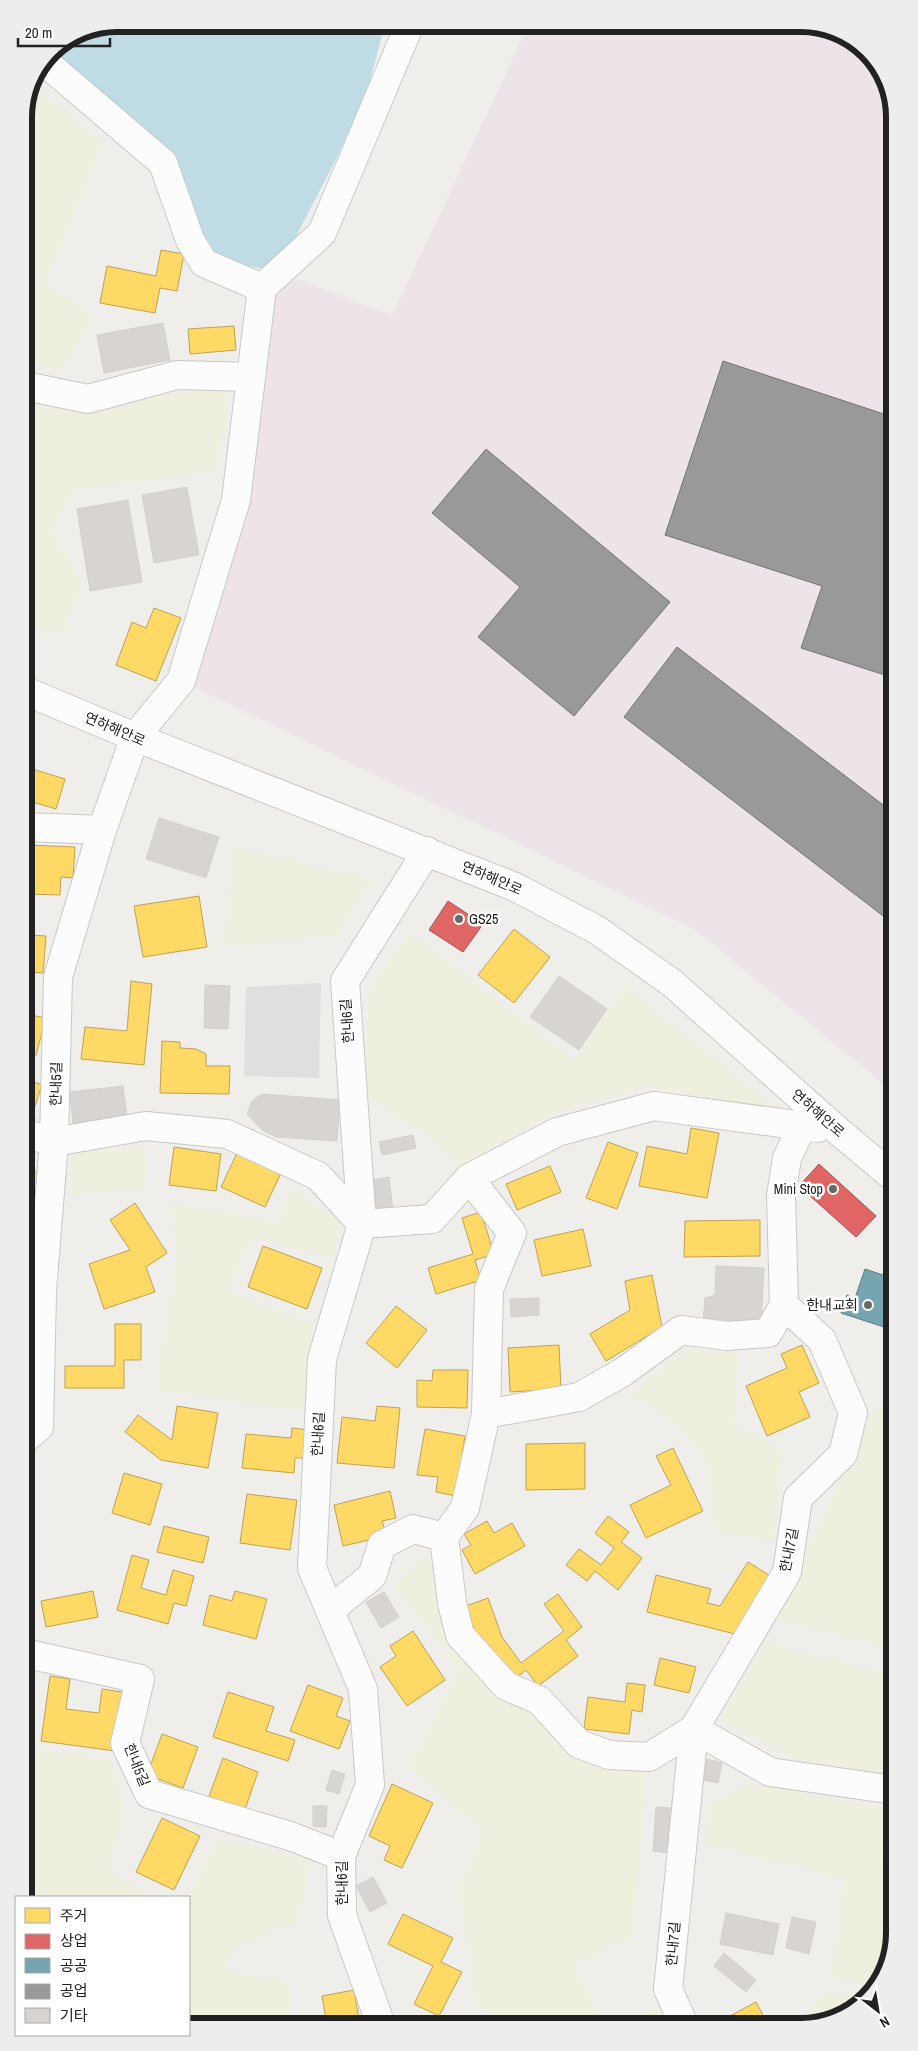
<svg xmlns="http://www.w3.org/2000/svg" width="918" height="2051" viewBox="0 0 918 2051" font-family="'Archivo Narrow','Noto Sans KR',sans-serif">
  <rect width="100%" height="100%" fill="#f0eeeb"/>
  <path fill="#ede4e9" d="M527,24H807L857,43L889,87L892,1091L694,929L181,681L236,500L262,288L298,279L392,316L526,30Z"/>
  <g fill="#efefdf">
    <path d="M34,89L103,143L45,284L94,317L62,370L25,362L24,112Z"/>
    <path d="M196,388L229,395L216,472L73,489L52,531L82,582L63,635L25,622V401L90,413Z"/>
    <path d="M234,847L372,881L337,935L223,947Z"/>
    <path d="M410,933L575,1061L624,987L774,1107L770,1111L647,1085L559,1110L460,1166L433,1139L366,1094L369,987Z"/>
    <path d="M146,1147L145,1188L72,1195L71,1153Z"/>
    <path d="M291,1189L340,1221L334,1258L252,1237L228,1291L312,1325L303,1411L155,1390L177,1255L170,1203L277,1223Z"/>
    <path d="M684,1348L737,1350L735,1426L783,1450L774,1540L717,1532L706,1460L673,1421L634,1394Z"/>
    <path d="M893,1399V1649L776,1619L869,1417Z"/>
    <path d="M429,1555L447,1643L501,1696L533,1708L576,1761L645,1773L635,1934L574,1964L605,2024H521L478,2007L458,1893L482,1829L408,1766L459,1670L394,1586Z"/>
    <path d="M766,1644L894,1676V1761L886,1774L789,1757L721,1719Z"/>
    <path d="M28,1749L112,1761L126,1811L109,1871L154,1897H29Z"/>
    <path d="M746,1783L887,1808L880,1854L894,1899V1933L877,1986L830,1976L845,1878L705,1844L708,1803L724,1799Z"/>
    <path d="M216,1839L310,1859L299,1920L234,1948L226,1970L290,1984L288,2026L189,2027V1899Z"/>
    <path d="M829,1992L861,1999L831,2022H797Z"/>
    <path d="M656,2008L663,2023L622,2024Z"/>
  </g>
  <path fill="#e0dfde" d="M321,983L319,1078L244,1076L246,987Z"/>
  <path fill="#bfdbe3" d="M118,24H385L368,88L338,155L289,250L263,269L244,265L214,253L183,201L52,51L82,31Z"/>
  <g fill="#ffd966" stroke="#bda252">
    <path d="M161,250L184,254L177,291L160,288L155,313L100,303L107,266L156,276Z"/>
    <path d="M234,326L236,350L190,354L188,329Z"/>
    <path d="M154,608L181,618L156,681L116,665L132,622L146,628Z"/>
    <path d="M26,767L65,779L56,809L26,800Z"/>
    <path d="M26,845L75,847L73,878L61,877L60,895L26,894Z"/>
    <path d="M199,896L207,947L143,957L134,906Z"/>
    <path d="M514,929L550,957L514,1003L478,975Z"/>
    <path d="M26,935L46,936L43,973L26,972Z"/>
    <path d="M131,981L152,984L144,1065L81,1059L85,1027L127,1031Z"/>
    <path d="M26,1014L46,1018L36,1055L26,1053Z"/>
    <path d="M162,1041L180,1042V1048L196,1049L206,1054V1066H230L229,1094L160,1093Z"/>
    <path d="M26,1079L42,1085L30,1121L27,1119Z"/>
    <path d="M691,1128L719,1133L707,1198L639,1186L647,1146L687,1154Z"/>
    <path d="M608,1142L638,1153L617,1209L586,1198Z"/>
    <path d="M174,1147L221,1154L216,1191L169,1185Z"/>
    <path d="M237,1153L281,1173L265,1207L221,1187Z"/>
    <path d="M550,1166L561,1192L517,1210L506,1184Z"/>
    <path d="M27,1170L41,1172L29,1240H27Z"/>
    <path d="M135,1203L167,1253L146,1267L155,1292L104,1309L89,1264L130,1250L110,1220Z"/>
    <path d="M481,1212L494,1254L475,1260L481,1280L436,1294L428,1268L473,1254L462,1218Z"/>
    <path d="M760,1220V1256L684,1257L685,1221Z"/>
    <path d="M583,1229L591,1266L542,1276L534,1240Z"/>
    <path d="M263,1246L322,1268L307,1309L248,1287Z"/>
    <path d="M652,1275L662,1327L606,1361L590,1334L630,1310L625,1281Z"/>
    <path d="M396,1306L427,1330L397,1368L366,1343Z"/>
    <path d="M115,1324H141V1360H124V1388H65V1366H115Z"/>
    <path d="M559,1345L561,1389L510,1392L508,1348Z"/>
    <path d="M802,1345L819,1383L799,1392L810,1417L767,1436L746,1386L787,1368L781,1354Z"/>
    <path d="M433,1370H468L467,1408L417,1407V1380L432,1381Z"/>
    <path d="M177,1406L218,1413L208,1468L161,1460L125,1432L138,1415L172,1440Z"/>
    <path d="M377,1406L400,1408L394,1468L337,1463L342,1417L375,1421Z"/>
    <path d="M292,1428L309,1430L306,1458H295L294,1473L242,1468L246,1434L291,1438Z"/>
    <path d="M425,1429L465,1436L456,1496L436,1492L438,1477L417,1475Z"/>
    <path d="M585,1443V1489L526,1490V1444Z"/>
    <path d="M673,1448L703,1511L646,1538L630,1505L671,1485L656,1456Z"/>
    <path d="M124,1473L162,1484L150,1525L112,1513Z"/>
    <path d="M390,1491L396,1518L382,1521L386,1536L343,1546L334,1505Z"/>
    <path d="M247,1494L297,1500L290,1550L240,1543Z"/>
    <path d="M608,1516L629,1532L621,1542L642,1558L618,1590L595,1571L587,1581L566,1565L579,1549L601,1565L614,1548L595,1533Z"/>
    <path d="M487,1521L494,1533L512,1523L525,1546L475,1574L462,1550L471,1545L464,1534Z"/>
    <path d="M164,1526L209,1537L203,1563L157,1552Z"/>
    <path d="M132,1555L149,1560L141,1588L166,1595L173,1570L194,1576L186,1606L174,1603L168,1624L117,1610Z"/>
    <path d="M748,1562L772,1577L735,1634L647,1612L656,1575L711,1589L707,1603L720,1606Z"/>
    <path d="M93,1591L98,1617L46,1627L41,1601Z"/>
    <path d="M235,1591L267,1599L256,1639L203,1625L210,1595L232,1601Z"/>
    <path d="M558,1594L582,1627L566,1640L578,1656L538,1686L526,1670L509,1683L479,1643L466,1606L488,1598L502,1637L521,1663L564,1631L544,1604Z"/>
    <path d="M413,1631L445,1680L407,1706L380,1667L396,1656L390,1646Z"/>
    <path d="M660,1658L696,1667L689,1693L654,1685Z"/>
    <path d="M50,1676L70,1679L66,1709L99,1713L102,1689L122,1692L115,1751L41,1741Z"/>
    <path d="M627,1683L645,1685L642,1712L632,1710L629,1734L584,1729L588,1697L625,1702Z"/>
    <path d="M308,1685L343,1698L336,1716L350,1721L339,1749L290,1731Z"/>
    <path d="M228,1692L274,1707L266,1731L295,1740L288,1761L213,1737Z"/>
    <path d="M162,1734L198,1747L183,1788L147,1775Z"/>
    <path d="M223,1758L258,1772L244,1812L208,1799Z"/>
    <path d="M392,1784L433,1803L402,1868L384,1860L390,1846L369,1836Z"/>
    <path d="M162,1818L200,1836L174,1890L136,1872Z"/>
    <path d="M403,1914L453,1938L441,1962L462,1972L439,2016L414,2004L433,1966L388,1944Z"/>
    <path d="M354,1990L360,2025L327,2026L322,1996Z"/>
    <path d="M756,2002L767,2023H717Z"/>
  </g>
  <g fill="#e06666" stroke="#a75252">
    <path d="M448,901L483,924L463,952L429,930Z"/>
    <path d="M819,1164L876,1216L856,1237L799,1186Z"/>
  </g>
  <path fill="#76a5af" stroke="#5d7e85" d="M865,1269L892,1278L893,1330L841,1313L847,1295L855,1298Z"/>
  <g fill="#999" stroke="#757575">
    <path d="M723,361L890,416L891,677L801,648L822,586L665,535Z"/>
    <path d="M486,449L670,602L574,716L478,637L520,587L432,513Z"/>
    <path d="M677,647L891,811V922L624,717Z"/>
  </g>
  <g fill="#d7d4d2" stroke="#d3d0cc">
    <path d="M163,323L170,360L104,373L97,335Z"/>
    <path d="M187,487L199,555L154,563L142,495Z"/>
    <path d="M128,500L142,582L90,591L77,509Z"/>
    <path d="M159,818L219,837L206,878L146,859Z"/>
    <path d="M559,976L607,1009L579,1050L530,1017Z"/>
    <path d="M205,985L230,986L228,1029L204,1028Z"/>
    <path d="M123,1086L127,1118L73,1125L70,1092Z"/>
    <path d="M262,1094L340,1100L337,1141L276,1137L262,1130L247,1114L252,1101Z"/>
    <path d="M413,1135L416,1148L382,1155L379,1142Z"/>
    <path d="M389,1177L393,1211L377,1213L373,1180Z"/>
    <path d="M716,1266L764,1268L761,1324L703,1322L705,1298L715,1295Z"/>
    <path d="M539,1298V1315L511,1317L510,1299Z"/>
    <path d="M384,1592L399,1617L381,1628L366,1602Z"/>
    <path d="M707,1759L722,1763L718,1783L703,1780Z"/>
    <path d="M332,1770L345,1774L339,1794L326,1790Z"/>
    <path d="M313,1806H327L326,1827L313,1826Z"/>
    <path d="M656,1807L670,1808L669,1853L653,1851Z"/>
    <path d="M373,1877L387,1903L370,1912L356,1886Z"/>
    <path d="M726,1913L779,1924L773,1955L720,1944Z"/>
    <path d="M792,1917L816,1922L809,1954L786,1948Z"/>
    <path d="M724,1953L756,1980L746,1992L714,1966Z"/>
  </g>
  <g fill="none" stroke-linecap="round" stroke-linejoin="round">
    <defs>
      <g id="minor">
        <path d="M46,63L163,163L190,240L204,263L262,288"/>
        <path d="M25,386L88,399L177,375L251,377"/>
        <path d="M25,691L135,737L515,887L597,930L672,983L837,1130L892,1176"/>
        <path d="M26,827L102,830"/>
        <path d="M27,1134L54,1142L146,1126L227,1134L318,1176L362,1224L432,1219L469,1178L557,1132L654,1106L818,1128"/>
        <path d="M486,1414L579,1397L623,1372L681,1330L727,1336L768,1333L784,1305"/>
        <path d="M27,1437L39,1427L42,1291L54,1142L58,977L102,830L135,737L181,681L236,500L262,288L322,233L410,24"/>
        <path d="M444,1537L465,1508L486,1414L489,1289L512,1233L469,1178"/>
        <path d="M330,1610L372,1576L382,1545L413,1529L444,1537L452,1603L460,1635L506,1686L539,1700L579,1744L609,1755L649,1757L694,1729L770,1772L894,1790"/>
        <path d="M28,1654L140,1679L125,1743L149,1794L290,1836L341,1856"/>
        <path d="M683,2023L668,1989L694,1729L787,1572L798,1498L843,1454L853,1413L822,1340L784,1305L781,1196L787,1158L802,1126"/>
        <path d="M381,2025L342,1915L341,1856L370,1785L363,1689L312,1568L322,1359L362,1224L345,981L427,851"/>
      </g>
    </defs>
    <use href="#minor" stroke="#c9c8c7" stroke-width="30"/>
    <use href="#minor" stroke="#fdfcfc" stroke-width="28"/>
  </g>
  <g fill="#6a6968" stroke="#fff" stroke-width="2">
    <circle cx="459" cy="919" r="5"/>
    <circle cx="833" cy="1189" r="5"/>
    <circle cx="868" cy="1305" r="5"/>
  </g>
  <g text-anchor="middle" stroke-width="5" stroke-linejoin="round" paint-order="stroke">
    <g font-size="14" fill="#222" stroke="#fff">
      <text transform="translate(115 729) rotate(23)" y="5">연하해안로</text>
      <text transform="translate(492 878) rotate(23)" y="5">연하해안로</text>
      <text transform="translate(347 1021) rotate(-94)" y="5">한내6길</text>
      <text transform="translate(56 1084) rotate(-89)" y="5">한내5길</text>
      <text transform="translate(818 1113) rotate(41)" y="5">연하해안로</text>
      <text transform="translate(318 1434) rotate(-87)" y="5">한내6길</text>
      <text transform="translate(789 1550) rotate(-79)" y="5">한내7길</text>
      <text transform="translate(137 1765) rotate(68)" y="5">한내5길</text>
      <text transform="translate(342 1883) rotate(-90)" y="5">한내6길</text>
      <text transform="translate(673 1944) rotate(-85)" y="5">한내7길</text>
    </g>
    <g font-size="14" fill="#222" stroke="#fff" text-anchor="end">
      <text x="469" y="924" text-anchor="start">GS25</text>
      <text x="823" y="1194">Mini Stop</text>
      <text x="858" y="1310">한내교회</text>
    </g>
  </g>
  <path d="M0 0H918V2051H0ZM117 32H801A85 85 0 0 1 886 117V1933A85 85 0 0 1 801 2018H117A85 85 0 0 1 32 1933V117A85 85 0 0 1 117 32Z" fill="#ededed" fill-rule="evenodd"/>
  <path fill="none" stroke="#222" stroke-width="6" d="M117 32H801A85 85 0 0 1 886 117V1933A85 85 0 0 1 801 2018H117A85 85 0 0 1 32 1933V117A85 85 0 0 1 117 32Z"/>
  <rect x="15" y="1896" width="175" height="140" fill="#ffffff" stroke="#a7a7a7"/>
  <rect x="25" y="1908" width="25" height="15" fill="#ffd966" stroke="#a7a7a7"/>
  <text x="60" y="1921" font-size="15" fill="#222222">주거</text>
  <rect x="25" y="1934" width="25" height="15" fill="#e06666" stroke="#a7a7a7"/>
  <text x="60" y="1946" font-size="15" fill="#222222">상업</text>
  <rect x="25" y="1958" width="25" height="15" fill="#76a5af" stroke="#a7a7a7"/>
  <text x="60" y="1971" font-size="15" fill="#222222">공공</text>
  <rect x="25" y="1984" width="25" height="15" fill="#999999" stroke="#a7a7a7"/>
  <text x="60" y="1996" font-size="15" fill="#222222">공업</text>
  <rect x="25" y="2008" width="25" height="15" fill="#d7d4d2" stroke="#a7a7a7"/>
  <text x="60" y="2021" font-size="15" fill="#222222">기타</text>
  <g transform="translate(878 2011) rotate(149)" stroke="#ffffff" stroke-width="4" paint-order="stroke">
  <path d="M0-4L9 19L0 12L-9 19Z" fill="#222222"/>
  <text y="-8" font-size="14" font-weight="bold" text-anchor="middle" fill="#222222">N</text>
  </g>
  <path d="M18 38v8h92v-8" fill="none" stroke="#222222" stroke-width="2.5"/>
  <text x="25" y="38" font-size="15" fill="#222222" stroke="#ffffff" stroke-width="4" paint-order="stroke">20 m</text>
</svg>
